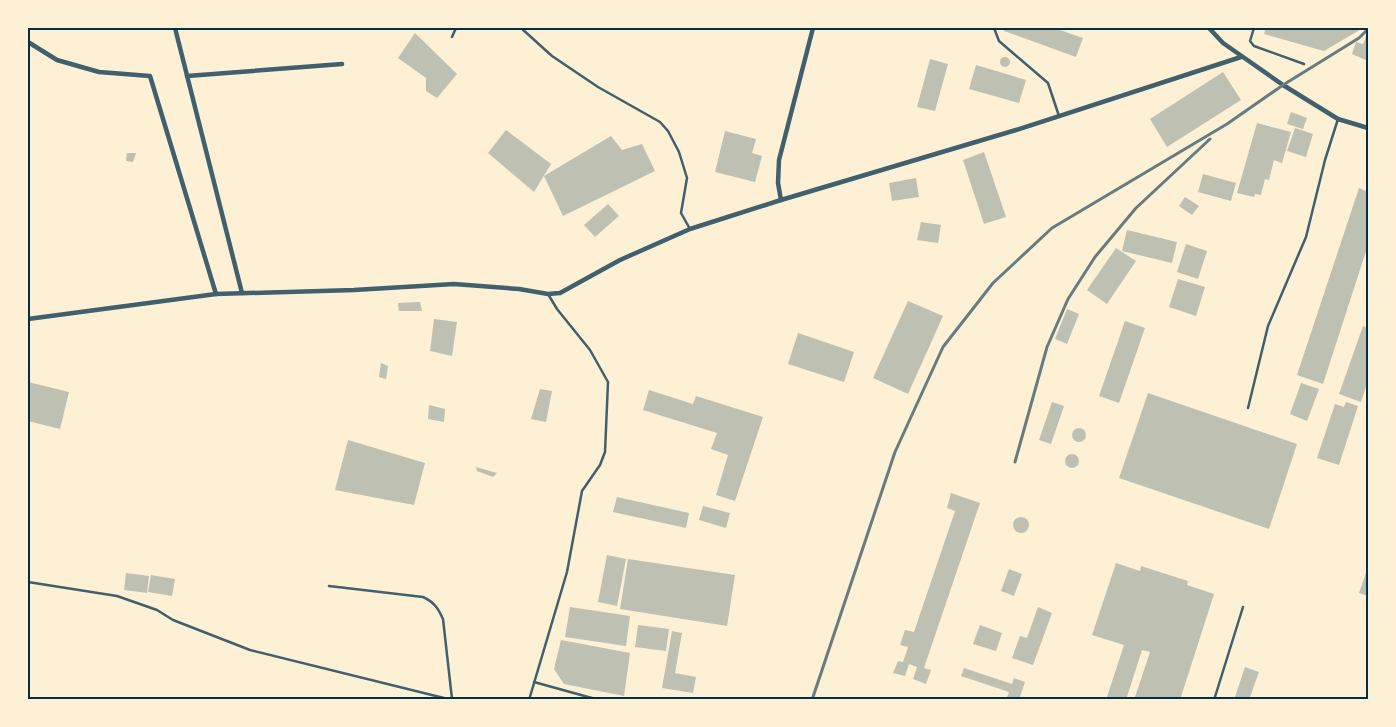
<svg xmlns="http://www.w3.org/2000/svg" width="1396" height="727" viewBox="0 0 1396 727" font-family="'DM Sans',sans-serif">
  <rect width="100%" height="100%" fill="#fdf0d5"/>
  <g fill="#bec0b2">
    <path d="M1006,28H1054L1083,38L1076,57L1004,31Z"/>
    <path d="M1266,28H1359L1358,31L1324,51L1264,34Z"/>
    <path d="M415,33L457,74L437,98L426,91V78L398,58Z"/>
    <path d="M1367,34L1368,35V61L1352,54L1356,42L1363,44Z"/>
    <circle cx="1005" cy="62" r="5"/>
    <path d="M930,59L948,64L935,111L917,107Z"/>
    <path d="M976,65L1026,80L1019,103L969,89Z"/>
    <path d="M1223,72L1241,100L1167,147L1150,119Z"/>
    <path d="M1291,112L1307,118L1303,129L1287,124Z"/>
    <path d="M1257,123L1291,132L1282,163L1274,160L1269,180L1265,179L1261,195L1255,194L1254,197L1237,193Z"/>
    <path d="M1295,128L1313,134L1306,157L1287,151Z"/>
    <path d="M506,130L551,164L534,192L488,153Z"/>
    <path d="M725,131L756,139L752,153L762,156L755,182L715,172Z"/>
    <path d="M611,136L622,150L642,144L655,171L563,216L544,176Z"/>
    <path d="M984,152L1006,217L984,224L963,160Z"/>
    <path d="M127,153H136L133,162L126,161Z"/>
    <path d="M1203,174L1236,183L1231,201L1198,192Z"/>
    <path d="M916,178L919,197L892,201L889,183Z"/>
    <path d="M1359,188L1368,192V245L1323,384L1297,375Z"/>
    <path d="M1185,197L1199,206L1192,215L1179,206Z"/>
    <path d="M608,204L619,216L595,237L584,225Z"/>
    <path d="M921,222L941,225L938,243L917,240Z"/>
    <path d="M1127,230L1177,242L1172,263L1122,251Z"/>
    <path d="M1186,244L1207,251L1198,279L1177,272Z"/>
    <path d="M1116,248L1136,261L1107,304L1087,290Z"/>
    <path d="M1178,279L1205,287L1196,316L1169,307Z"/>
    <path d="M908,301L943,316L908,394L873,378Z"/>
    <path d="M420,302L422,311H399L398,303Z"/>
    <path d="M1067,309L1079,314L1067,344L1055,339Z"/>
    <path d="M434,319L457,322L452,356L430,351Z"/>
    <path d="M1125,321L1145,328L1119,403L1099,396Z"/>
    <path d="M1363,326L1368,328V380L1361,402L1339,394Z"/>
    <path d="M798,333L854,352L844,382L788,364Z"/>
    <path d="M381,363L388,366L386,379L379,377Z"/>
    <path d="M28,382L69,392L60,429L28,421Z"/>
    <path d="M1301,383L1319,389L1307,421L1290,414Z"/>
    <path d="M540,389L552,391L546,422L531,419Z"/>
    <path d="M649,390L693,404L696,396L763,417L735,501L716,495L728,455L711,449L717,433L643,410Z"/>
    <path d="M1148,393L1297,444L1269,529L1119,478Z"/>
    <path d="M1052,402L1064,406L1051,444L1039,440Z"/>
    <path d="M1346,402L1358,406L1339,465L1317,458L1335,404L1344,407Z"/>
    <path d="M429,405L445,409L444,422L428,419Z"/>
    <circle cx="1079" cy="435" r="7"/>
    <path d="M348,440L425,463L414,505L335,490Z"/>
    <circle cx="1072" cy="461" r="7"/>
    <path d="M476,467L497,473L493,477L477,471Z"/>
    <path d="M951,493L980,503L924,668L931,670L926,684L913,679L917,667L909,664L905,676L893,673L898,661L903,662L908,647L900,645L905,630L914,632L955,511L947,508Z"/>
    <path d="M617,497L689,513L686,528L613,512Z"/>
    <path d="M703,506L730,513L726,528L699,520Z"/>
    <circle cx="1021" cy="525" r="8"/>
    <path d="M607,555L626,559L617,606L598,602Z"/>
    <path d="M628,559L735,575L727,626L620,609Z"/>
    <path d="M1116,563L1140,571L1141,566L1188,581L1187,585L1214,594L1180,700H1134L1150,652L1142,650L1126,700H1106L1124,645L1092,635Z"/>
    <path d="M1368,567V596L1359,593Z"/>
    <path d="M1009,569L1022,574L1014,596L1001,591Z"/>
    <path d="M126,573L149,576L147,593L124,590Z"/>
    <path d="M151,575L175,579L172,596L148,592Z"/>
    <path d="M570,607L630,616L626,646L565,637Z"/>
    <path d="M1038,607L1052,613L1033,665L1012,658L1020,636L1027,638Z"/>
    <path d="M638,625L669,629L666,651L635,647Z"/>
    <path d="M980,625L1002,633L996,651L973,644Z"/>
    <path d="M672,631L682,633L675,673L696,677L693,693L662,688Z"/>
    <path d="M561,640L630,653L624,696L564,684L554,669Z"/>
    <path d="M1245,667L1259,672L1249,700H1234Z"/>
    <path d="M964,668L1012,684L1014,678L1025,682L1019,700H1006L1009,692L961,676Z"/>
  </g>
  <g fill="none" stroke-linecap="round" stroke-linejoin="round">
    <g stroke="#3f606c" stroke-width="2.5">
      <path d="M521,28L552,56L598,87L660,122L668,131L679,152L687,178L681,213L690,229"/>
      <path d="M994,28L999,41L1048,83L1059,116"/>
      <path d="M1254,28L1250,41L1254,46L1304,64"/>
      <path d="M452,37L456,28"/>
      <path d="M1248,408L1268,326L1306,237L1325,160L1338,119"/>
      <path d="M28,582L117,596L157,610L173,620L250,650L452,700"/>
      <path d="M329,586L423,597C434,602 438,608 443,619L452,699"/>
      <path d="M534,682L599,700"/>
      <path d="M529,700L567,572L582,491L600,465L605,452L608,382L590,350L557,309L548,294"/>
      <path d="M1214,700L1243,607"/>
    </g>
    <g stroke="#3f606c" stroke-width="4.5">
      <path d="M175,28L242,293"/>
      <path d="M1209,28L1223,43L1283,85L1338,119L1368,128"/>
      <path d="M28,42L57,60L99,72L150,76L216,294"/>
      <path d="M187,76L342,64"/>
      <path d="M781,200L778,183L779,160L813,28"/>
      <path d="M28,319L216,294L354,290L454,284L519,289L548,294L560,293L620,260L690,229L781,200L1016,130L1241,57"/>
    </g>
    <g stroke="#657d81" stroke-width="3">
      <path d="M1015,462L1047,347L1068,299L1095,257L1136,208L1210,139"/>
      <path d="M812,700L895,452L943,347L993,283L1052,228L1227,124L1283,85L1359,38L1368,29"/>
    </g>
  </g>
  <rect width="1396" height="727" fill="none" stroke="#fdf0d5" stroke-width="58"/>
  <rect x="29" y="29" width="1338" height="669" fill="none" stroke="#003049" stroke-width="2"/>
</svg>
